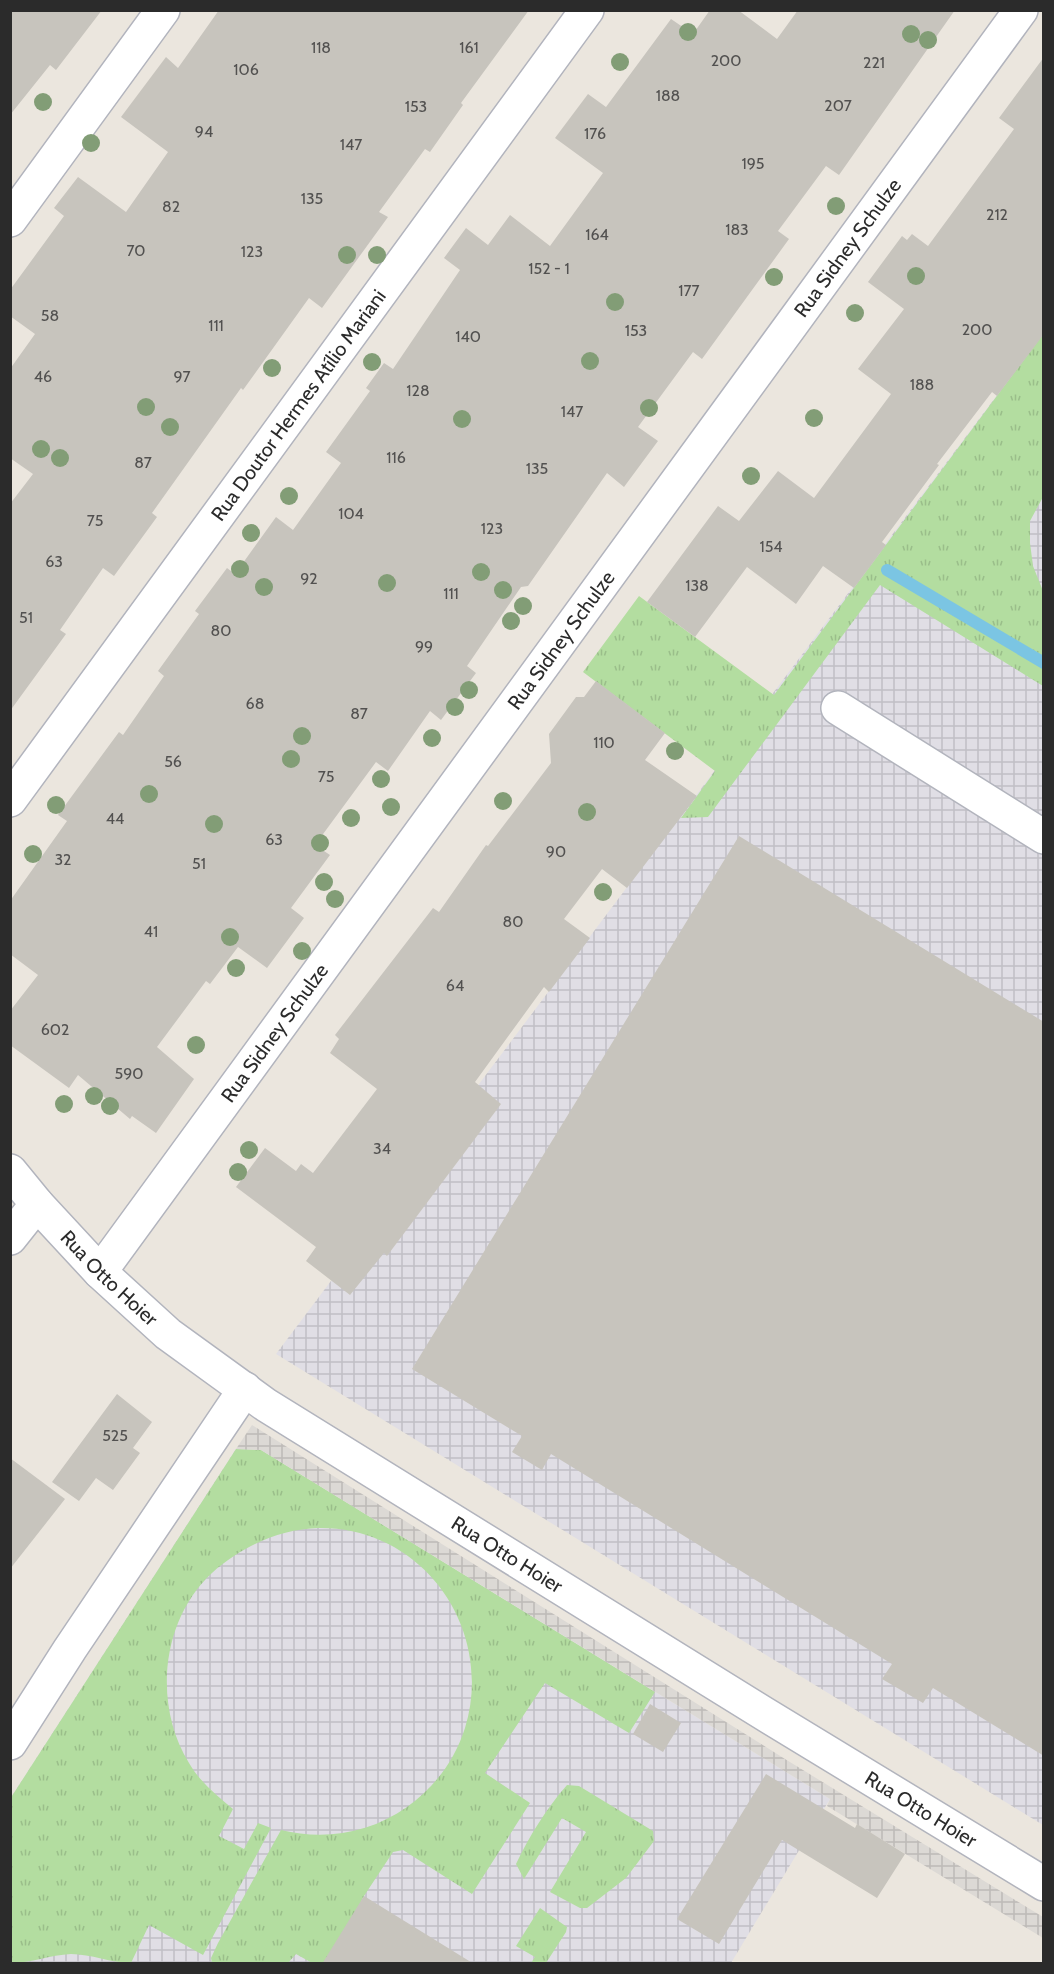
<svg xmlns="http://www.w3.org/2000/svg" width="1054" height="1974" viewBox="0 0 1054 1974" font-family="Cabin,sans-serif">
  <defs>
    <pattern id="industrial-grid" width="8" height="8" patternUnits="userSpaceOnUse" patternTransform="scale(1.5)"><rect width="8" height="8" fill="#e0dee5"/><path d="M0 4h8M4 0v8" fill="none" stroke="#c0bfc5"/></pattern>
    <pattern id="grass-tufts" width="24" height="20" patternUnits="userSpaceOnUse" patternTransform="scale(1.5)"><rect width="24" height="20" fill="#b3dda0"/><path d="M3 7l-1-3M5 7V3M7 7l1-3M15 17l-1-3M17 17v-4M19 17l1-3" fill="none" stroke="#9abe8a"/></pattern>
    <pattern id="plaza-grid" width="8" height="8" patternUnits="userSpaceOnUse" patternTransform="scale(1.5)"><rect width="8" height="8" fill="#dcd9d5"/><path d="M0 4h8M4 0v8" fill="none" stroke="#bdbab7"/></pattern>
  </defs>
  <rect width="100%" height="100%" fill="#ebe6de"/>
  <g fill="url(#industrial-grid)">
    <path d="M1043,334V1825L276,1354Z"/>
    <path d="M236,1449L261,1450L830,1799L731,1963L11,1964L10,1799Z"/>
  </g>
  <g fill="url(#grass-tufts)">
    <path d="M1043,334V497L1030,521V543L1033,566L1043,591V686L880,585L708,817L681,818L715,771L583,672L639,596L774,695Z"/>
    <path d="M236,1449L261,1450L655,1692L629,1733L545,1683L485,1773L530,1803L472,1894L403,1850L393,1852L364,1896L329,1963H312L296,1954L288,1963H212L211,1958L218,1943L281,1830C325,1841 370,1833 407,1807C434,1788 455,1760 465,1728C495,1630 424,1527 319,1528C279,1529 241,1547 212,1573C161,1620 153,1705 189,1763C200,1782 216,1795 233,1809L219,1836L244,1849L258,1823L271,1828L203,1955L149,1925L131,1963C111,1963 91,1954 71,1954C50,1955 31,1963 11,1963L10,1799Z"/>
    <path d="M567,1785L579,1786L653,1831L654,1841L626,1878L587,1908H580L550,1892L586,1832L562,1818L524,1879L516,1864C530,1835 546,1809 567,1785Z"/>
    <path d="M540,1908L567,1927L566,1932L546,1963H531L535,1957L516,1946Z"/>
  </g>
  <path fill="url(#plaza-grid)" d="M252,1425L785,1759L1043,1917V1938L827,1806L830,1799L261,1450L236,1449Z"/>
  <g fill="none" stroke-linecap="round" stroke-linejoin="round">
    <path stroke="#7bc5e3" stroke-width="12" d="M887,570L1044,663"/>
  </g>
  <g fill="#c7c4bd">
    <path d="M10,10H102L56,70L50,65L10,115Z"/>
    <path d="M219,10H529L461,103L463,105L430,152L425,149L379,212L388,217L322,308L309,298L243,390L241,388L152,513L157,517L114,576L103,568L60,630L66,634L10,711V504L33,474L10,458V369L35,334L10,316V290L64,216L54,208L78,177L126,212L168,152L121,117L166,57L178,68Z"/>
    <path d="M710,10H738L777,39L798,10H955L839,175L826,166L778,231L789,239L702,359L693,352L638,427L658,441L624,487L607,473L528,586L521,587L467,666L476,673L441,720L430,711L388,771L376,762L315,845L330,855L291,908L304,918L267,968L238,947L210,984L206,981L157,1047L194,1079L156,1133L132,1116L130,1119L78,1075L69,1088L10,1045V1011L38,975L10,954V901L67,821L58,815L119,732L123,735L164,676L158,671L199,614L195,611L227,568L235,574L276,517L293,530L341,463L326,452L370,391L366,388L384,363L393,369L460,270L444,258L466,228L488,245L510,215L550,246L603,173L555,138L588,94L606,107L671,19L693,34Z"/>
    <path d="M1044,57V334L997,396L992,392L937,464L939,465L882,542L886,545L854,588L823,566L796,604L747,567L695,637L647,602L718,506L739,521L778,471L814,498L891,394L858,369L904,309L868,282L902,236L907,240L912,234L928,246L1014,129L999,118Z"/>
    <path d="M596,681L665,733L645,760L697,796L627,888L602,869L564,919L590,938L549,992L544,987L475,1082L501,1104L387,1256L384,1253L350,1295L306,1261L316,1247L236,1187L265,1148L296,1171L301,1164L313,1173L377,1089L330,1053L339,1039L335,1035L433,908L439,912L486,845L488,846L551,763L549,734L576,697H584Z"/>
    <path d="M739,836L1044,1022V1756L933,1688L923,1703L882,1679L892,1664L551,1454L542,1470L512,1452L522,1436L412,1369Z"/>
    <path d="M117,1394L152,1422L133,1448L140,1453L113,1490L96,1478L79,1501L52,1482Z"/>
    <path d="M10,1458L65,1499L10,1569Z"/>
    <path d="M650,1704L681,1723L663,1752L633,1734Z"/>
    <path d="M766,1774L855,1828L857,1824L905,1854L877,1898L782,1840L719,1944L677,1919Z"/>
    <path d="M364,1896L474,1964H322Z"/>
  </g>
  <g fill="none" stroke-linecap="round" stroke-linejoin="round">
    <defs>
      <g id="minor">
        <path d="M10,220L163,10"/>
        <path d="M838,708L1044,837"/>
        <path id="s1" d="M10,800L587,10"/>
        <path id="s2" d="M10,1171L37,1204L100,1272L168,1334L266,1405L763,1713L1044,1884"/>
        <path d="M10,1238L37,1204"/>
        <path id="s3" d="M100,1272L1021,10"/>
        <path d="M10,1743L70,1649L245,1389"/>
      </g>
    </defs>
    <use href="#minor" stroke="#b2b4bd" stroke-width="36"/>
    <use href="#minor" stroke="#fff" stroke-width="33"/>
  </g>
  <g fill="#829d76">
    <circle cx="688" cy="32" r="9"/>
    <circle cx="911" cy="34" r="9"/>
    <circle cx="928" cy="40" r="9"/>
    <circle cx="620" cy="62" r="9"/>
    <circle cx="43" cy="102" r="9"/>
    <circle cx="91" cy="143" r="9"/>
    <circle cx="836" cy="206" r="9"/>
    <circle cx="347" cy="255" r="9"/>
    <circle cx="377" cy="255" r="9"/>
    <circle cx="916" cy="276" r="9"/>
    <circle cx="774" cy="277" r="9"/>
    <circle cx="615" cy="302" r="9"/>
    <circle cx="855" cy="313" r="9"/>
    <circle cx="590" cy="361" r="9"/>
    <circle cx="372" cy="362" r="9"/>
    <circle cx="272" cy="368" r="9"/>
    <circle cx="146" cy="407" r="9"/>
    <circle cx="649" cy="408" r="9"/>
    <circle cx="814" cy="418" r="9"/>
    <circle cx="462" cy="419" r="9"/>
    <circle cx="170" cy="427" r="9"/>
    <circle cx="41" cy="449" r="9"/>
    <circle cx="60" cy="458" r="9"/>
    <circle cx="751" cy="476" r="9"/>
    <circle cx="289" cy="496" r="9"/>
    <circle cx="251" cy="533" r="9"/>
    <circle cx="240" cy="569" r="9"/>
    <circle cx="481" cy="572" r="9"/>
    <circle cx="387" cy="583" r="9"/>
    <circle cx="264" cy="587" r="9"/>
    <circle cx="503" cy="590" r="9"/>
    <circle cx="523" cy="606" r="9"/>
    <circle cx="511" cy="621" r="9"/>
    <circle cx="469" cy="690" r="9"/>
    <circle cx="455" cy="707" r="9"/>
    <circle cx="302" cy="736" r="9"/>
    <circle cx="432" cy="738" r="9"/>
    <circle cx="675" cy="751" r="9"/>
    <circle cx="291" cy="759" r="9"/>
    <circle cx="381" cy="779" r="9"/>
    <circle cx="149" cy="794" r="9"/>
    <circle cx="503" cy="801" r="9"/>
    <circle cx="56" cy="805" r="9"/>
    <circle cx="391" cy="807" r="9"/>
    <circle cx="587" cy="812" r="9"/>
    <circle cx="351" cy="818" r="9"/>
    <circle cx="214" cy="824" r="9"/>
    <circle cx="320" cy="843" r="9"/>
    <circle cx="33" cy="854" r="9"/>
    <circle cx="324" cy="882" r="9"/>
    <circle cx="603" cy="892" r="9"/>
    <circle cx="335" cy="899" r="9"/>
    <circle cx="230" cy="937" r="9"/>
    <circle cx="302" cy="951" r="9"/>
    <circle cx="236" cy="968" r="9"/>
    <circle cx="196" cy="1045" r="9"/>
    <circle cx="94" cy="1096" r="9"/>
    <circle cx="64" cy="1104" r="9"/>
    <circle cx="110" cy="1106" r="9"/>
    <circle cx="249" cy="1150" r="9"/>
    <circle cx="238" cy="1172" r="9"/>
  </g>
  <g text-anchor="middle" stroke-width="4.5" stroke-linejoin="round" paint-order="stroke">
    <g font-size="16" fill="#525150">
      <text x="321" y="53">118</text>
      <text x="469" y="53">161</text>
      <text x="726" y="66">200</text>
      <text x="874" y="68">221</text>
      <text x="246" y="75">106</text>
      <text x="668" y="101">188</text>
      <text x="838" y="111">207</text>
      <text x="416" y="112">153</text>
      <text x="204" y="137">94</text>
      <text x="595" y="139">176</text>
      <text x="351" y="150">147</text>
      <text x="753" y="169">195</text>
      <text x="312" y="204">135</text>
      <text x="171" y="212">82</text>
      <text x="997" y="220">212</text>
      <text x="737" y="235">183</text>
      <text x="597" y="240">164</text>
      <text x="136" y="256">70</text>
      <text x="252" y="257">123</text>
      <text x="549" y="274">152 - 1</text>
      <text x="689" y="296">177</text>
      <text x="50" y="321">58</text>
      <text x="216" y="331">111</text>
      <text x="977" y="335">200</text>
      <text x="636" y="336">153</text>
      <text x="468" y="342">140</text>
      <text x="43" y="382">46</text>
      <text x="182" y="382">97</text>
      <text x="922" y="390">188</text>
      <text x="418" y="396">128</text>
      <text x="572" y="417">147</text>
      <text x="396" y="463">116</text>
      <text x="143" y="468">87</text>
      <text x="537" y="474">135</text>
      <text x="351" y="519">104</text>
      <text x="95" y="526">75</text>
      <text x="492" y="534">123</text>
      <text x="771" y="552">154</text>
      <text x="54" y="567">63</text>
      <text x="309" y="584">92</text>
      <text x="697" y="591">138</text>
      <text x="451" y="599">111</text>
      <text x="26" y="623">51</text>
      <text x="221" y="636">80</text>
      <text x="424" y="652">99</text>
      <text x="255" y="709">68</text>
      <text x="359" y="719">87</text>
      <text x="604" y="748">110</text>
      <text x="173" y="767">56</text>
      <text x="326" y="782">75</text>
      <text x="115" y="824">44</text>
      <text x="274" y="845">63</text>
      <text x="556" y="857">90</text>
      <text x="63" y="865">32</text>
      <text x="199" y="869">51</text>
      <text x="513" y="927">80</text>
      <text x="151" y="937">41</text>
      <text x="455" y="991">64</text>
      <text x="55" y="1035">602</text>
      <text x="129" y="1079">590</text>
      <text x="382" y="1154">34</text>
      <text x="115" y="1441">525</text>
    </g>
    <g font-size="20" fill="#2b2b2b" stroke="#fff">
      <text dy="7" stroke="none"><textPath href="#s3" startOffset="1268">Rua Sidney Schulze</textPath></text>
      <text dy="7" stroke="none"><textPath href="#s1" startOffset="489">Rua Doutor Hermes Atílio Mariani</textPath></text>
      <text dy="7" stroke="none"><textPath href="#s3" startOffset="782">Rua Sidney Schulze</textPath></text>
      <text dy="7" stroke="none"><textPath href="#s3" startOffset="296">Rua Sidney Schulze</textPath></text>
      <text dy="7" stroke="none"><textPath href="#s2" startOffset="146">Rua Otto Hoier</textPath></text>
      <text dy="7" stroke="none"><textPath href="#s2" startOffset="632">Rua Otto Hoier</textPath></text>
      <text dy="7" stroke="none"><textPath href="#s2" startOffset="1118">Rua Otto Hoier</textPath></text>
    </g>
  </g>
  <rect width="1054" height="1974" fill="none" stroke="#2b2b2b" stroke-width="24"/>
</svg>
